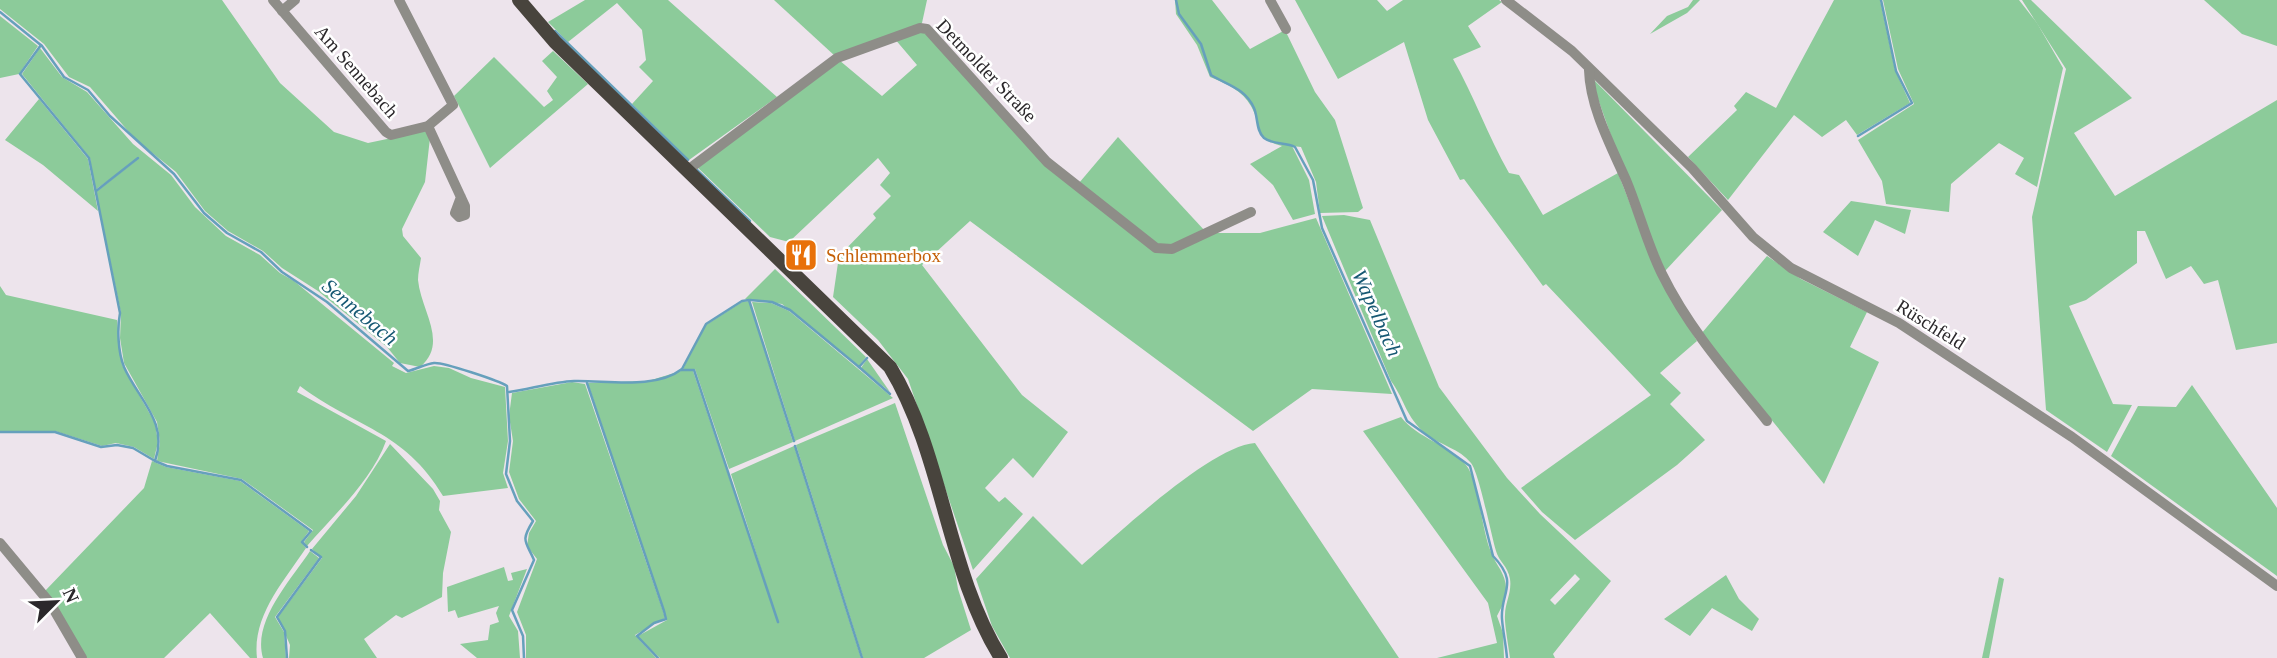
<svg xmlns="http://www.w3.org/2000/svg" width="2277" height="658" viewBox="0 0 2277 658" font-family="'Times New Roman',serif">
  <rect width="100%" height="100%" fill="#ede4ec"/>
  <g fill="#8ccb9a" fill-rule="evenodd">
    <path d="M0,0H222L280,83L334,132L368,143L425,131L430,138L425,182L402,229L403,236L421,258C420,265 418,273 418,280C421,311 449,343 420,367L400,363L387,347L318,291L282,268L263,251L228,231L205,211L176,172L135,139L90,87L69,77L44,44L0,9Z"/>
    <path d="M585,0H668L777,97L689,160L632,104L653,81L639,67L646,60L642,30L617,3L568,42L548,22Z"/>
    <path d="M774,0H927L922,23L835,56Z"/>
    <path d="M1175,0H1212L1250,49L1285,30L1315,92L1335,120L1363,208L1358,212L1320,213L1316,182L1301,147L1292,146L1309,180L1315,214L1293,220L1273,185L1250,164L1282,146C1250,137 1264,129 1251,106C1242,90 1227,84 1210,77L1197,45L1176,14Z"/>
    <path d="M1295,0H1377L1387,11L1403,0H1499L1502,2L1468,26L1481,47L1453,59C1474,96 1488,136 1509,173L1519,175L1543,215L1618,173L1658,275L1697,341L1660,373L1681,393L1670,404L1705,440L1677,465L1575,540L1542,512L1521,488L1651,395L1546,284L1543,286L1464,179L1460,180L1428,120L1404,42L1338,79Z"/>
    <path d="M1693,0H1700L1687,13L1650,34L1667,16L1688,7Z"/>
    <path d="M1834,0H1880L1895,70L1910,103L1857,135L1846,120L1822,137L1794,115L1728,200L1688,157L1737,110L1734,106L1746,92L1776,108Z"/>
    <path d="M1883,0H2019L2037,23L2063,68L2037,187L2015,174L2024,158L1999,143L1951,184L1949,212L1886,204L1882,181L1858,140L1914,104L1898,69Z"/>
    <path d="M2022,0H2031L2132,98L2074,133L2115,196L2277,100V343L2236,350L2218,280L2204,284L2191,266L2166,279L2145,231H2137V263L2086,300L2069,306L2113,404L2132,405L2107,452L2046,410L2032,217L2066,69Z"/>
    <path d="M2204,0H2277V46L2242,34Z"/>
    <path d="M0,16L38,46L19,74L0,78Z"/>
    <path d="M912,33H926L1037,156L1154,250L1214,233H1260L1316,218L1392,394L1312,389L1253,431L970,221L922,265L1022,395L1068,432L1033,478L1013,458L985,488L999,502L1005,497L1023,514L973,570L908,379L878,340L833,297L839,256L876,218L873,214L891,196L880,185L890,173L878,158L789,242L770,237L696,166L839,60L882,96L917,65L894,38Z"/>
    <path d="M40,48L62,77L87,92L133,144L171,175L195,207L226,236L260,255L280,273L294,281L394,363L392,366L406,373L434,366L449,368L471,378L505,387L508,441L503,473L508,488L443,496C404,430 354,427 300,386L297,392L386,441C372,480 334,515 307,546L304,542L313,530L242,479L157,461L160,442L157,422L124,363L120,338L121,313L96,192L138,159L95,190L90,158L22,74Z"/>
    <path d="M553,51L588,84L490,168L454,96L494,57L544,107L553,100L547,91L557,77L542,61Z"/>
    <path d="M1594,80L1722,210L1665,271L1624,172L1592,82Z"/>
    <path d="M39,99L88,159L98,211L43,165L5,140Z"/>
    <path d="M1118,137L1205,231L1172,246L1157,245L1079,183Z"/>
    <path d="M1851,201L1911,210L1905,234L1875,220L1858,256L1823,232Z"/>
    <path d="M1344,215L1370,220L1439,387L1507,478L1540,514L1611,581L1553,654L1555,658H1510C1509,649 1504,622 1505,615C1505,602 1512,593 1510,579C1508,566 1499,562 1496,551C1491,534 1479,473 1471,463C1460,449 1440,445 1426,434C1405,416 1406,402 1391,381L1322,216ZM1575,574L1580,579L1555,605L1550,600Z"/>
    <path d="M1767,256L1801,279L1867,312L1850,347L1879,362L1824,484L1701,334Z"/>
    <path d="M775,269L866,357L859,366L782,304L745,299Z"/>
    <path d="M0,286L6,295L117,320L122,365L155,423L158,442L154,459L134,447L116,443L102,446L55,431H0Z"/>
    <path d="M749,301L793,442L729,469L695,369H683L706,325L742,302Z"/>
    <path d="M752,302L771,303L789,311L893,398L795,441Z"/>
    <path d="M867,359L890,392L861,368Z"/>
    <path d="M681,371H693L778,622L731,474L794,446L861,658H660L639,639L638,636L667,620L588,383L648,381Z"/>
    <path d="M572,382L585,384L663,611L665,618L635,635L656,658H526V635L517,612L537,559L527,546L529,533L536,521L519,499L509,472L513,441L509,416L512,393Z"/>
    <path d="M2192,385L2277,508V576L2111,456L2138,406L2176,407Z"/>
    <path d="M895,403L943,545L954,566L958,589L971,630L924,658H863L796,445Z"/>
    <path d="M1401,417C1418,439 1449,444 1466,465C1478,479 1482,532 1491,552C1496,566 1507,574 1506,591C1506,600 1501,608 1497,616L1503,633L1504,658H1437L1497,643L1488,603L1363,431Z"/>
    <path d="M1255,443L1399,658H1010L992,626L976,579L1033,516L1082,565C1118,534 1211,446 1255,443Z"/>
    <path d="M390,444L433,489L440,501L439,510L451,532L443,573L442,597L402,618L396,615L364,639L377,658H289L290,645L278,617L322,558L312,549L356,496Z"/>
    <path d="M152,461L166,467L240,481L309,531L301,542L306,548C284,581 252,616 257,658H250L210,613L164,658H86L44,592L144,488Z"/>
    <path d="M310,551L319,558L275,617L284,632L286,658H263C252,621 291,580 310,551Z"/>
    <path d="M504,567L508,581L513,580L511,573L527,569L509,616L518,631L520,658H477L460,644L488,640L490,625L499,622L496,613L499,606L458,618L455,610L448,612L447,587Z"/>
    <path d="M1726,575L1739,599L1759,619L1752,631L1712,608L1690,636L1664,619Z"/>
    <path d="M1999,577L2004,579L1989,658H1982Z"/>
  </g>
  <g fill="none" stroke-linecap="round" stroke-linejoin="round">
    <g stroke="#66a0bc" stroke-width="2.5">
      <path d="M1176,0L1179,14L1201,44L1211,75C1227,85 1245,88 1254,108C1258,117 1256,131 1264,138C1273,145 1286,142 1295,147L1313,180L1322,228L1407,421L1470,466L1493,556C1520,584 1500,592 1502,619C1503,632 1506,645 1507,658"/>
      <path d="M0,12L42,46L64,77L88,90L110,116L174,174L204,213L227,233L261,252L282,272L327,302L408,371C417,369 425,364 434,363C443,362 500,381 507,386L510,441L506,474L517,501L533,521C520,542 526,541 534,560L512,610L523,636L524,658"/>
      <path d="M555,31L688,160"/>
      <path d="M1858,136L1912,103L1896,71L1881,0"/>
      <path d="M696,169L750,221"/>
      <path d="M96,191L138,158"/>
      <path d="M750,300L772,302L790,310L859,367L867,358"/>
      <path d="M859,367L890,394"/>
      <path d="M681,370H694L778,622"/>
      <path d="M587,383L664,611L666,619L654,623L637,636L658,658"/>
      <path d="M509,392C530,389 553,382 574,381C606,380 655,390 682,369L706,324L742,301L749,300L794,441"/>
      <path d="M0,432H55L101,447L117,445L133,448L155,461C169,422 138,399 124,367C118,352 117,329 120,313L89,158L20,74L41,45"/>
      <path d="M795,446L862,658"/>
      <path d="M155,461L167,466L241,480L311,531L302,542L307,547"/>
      <path d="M287,658L285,631L277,617L321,557L311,550"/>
    </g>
    <g stroke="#8e8d88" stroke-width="10">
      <path d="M273,0L386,132L391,135L428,126L453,105L399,0"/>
      <path d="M1270,0L1286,29"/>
      <path d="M1506,0L1572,51L1692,168L1753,237L1791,268L1899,323L2072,437L2277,586"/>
      <path d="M282,11L295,0"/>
      <path d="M1589,70C1590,107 1611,146 1626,180C1639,211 1647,244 1662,274C1689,329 1729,374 1767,421"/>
      <path d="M428,126L465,206V215L459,217L455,213L461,197"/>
      <path d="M689,169L837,58L920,28L927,29L1047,162L1156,248L1172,249L1251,212"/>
      <path d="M0,543L50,603L82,658"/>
    </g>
    <path stroke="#48443d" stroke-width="14" d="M519,0L555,42L890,367C944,456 946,570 1001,658"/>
  </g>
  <defs>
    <symbol id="restaurant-square" viewBox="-11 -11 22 22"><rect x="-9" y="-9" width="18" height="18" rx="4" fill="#e8710a" stroke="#fff"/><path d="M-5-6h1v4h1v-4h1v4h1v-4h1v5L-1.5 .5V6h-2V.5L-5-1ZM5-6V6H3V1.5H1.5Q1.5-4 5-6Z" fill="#fff"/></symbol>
  </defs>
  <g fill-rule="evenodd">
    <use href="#restaurant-square" x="782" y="236" width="38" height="38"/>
  </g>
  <g text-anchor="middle" stroke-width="5" stroke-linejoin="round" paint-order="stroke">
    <g font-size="19" fill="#2b282b" stroke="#fff">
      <text transform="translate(987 70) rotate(46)" y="7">Detmolder Straße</text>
      <text transform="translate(357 71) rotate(49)" y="7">Am Sennebach</text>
      <text transform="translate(1931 324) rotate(32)" y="7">Rüschfeld</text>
    </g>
    <g font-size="19" fill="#c56008" stroke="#fff" text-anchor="start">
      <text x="826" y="262">Schlemmerbox</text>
    </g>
    <g font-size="21" font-style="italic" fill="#165873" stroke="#fff">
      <text transform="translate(360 312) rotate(40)" y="7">Sennebach</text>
      <text transform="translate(1377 313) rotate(66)" y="7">Wapelbach</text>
    </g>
  </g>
  <g transform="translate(56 602) rotate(66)" stroke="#ffffff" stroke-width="5" paint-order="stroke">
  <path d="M0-5L12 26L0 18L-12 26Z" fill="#2b282b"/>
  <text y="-10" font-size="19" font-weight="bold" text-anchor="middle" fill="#2b282b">N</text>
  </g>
</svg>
